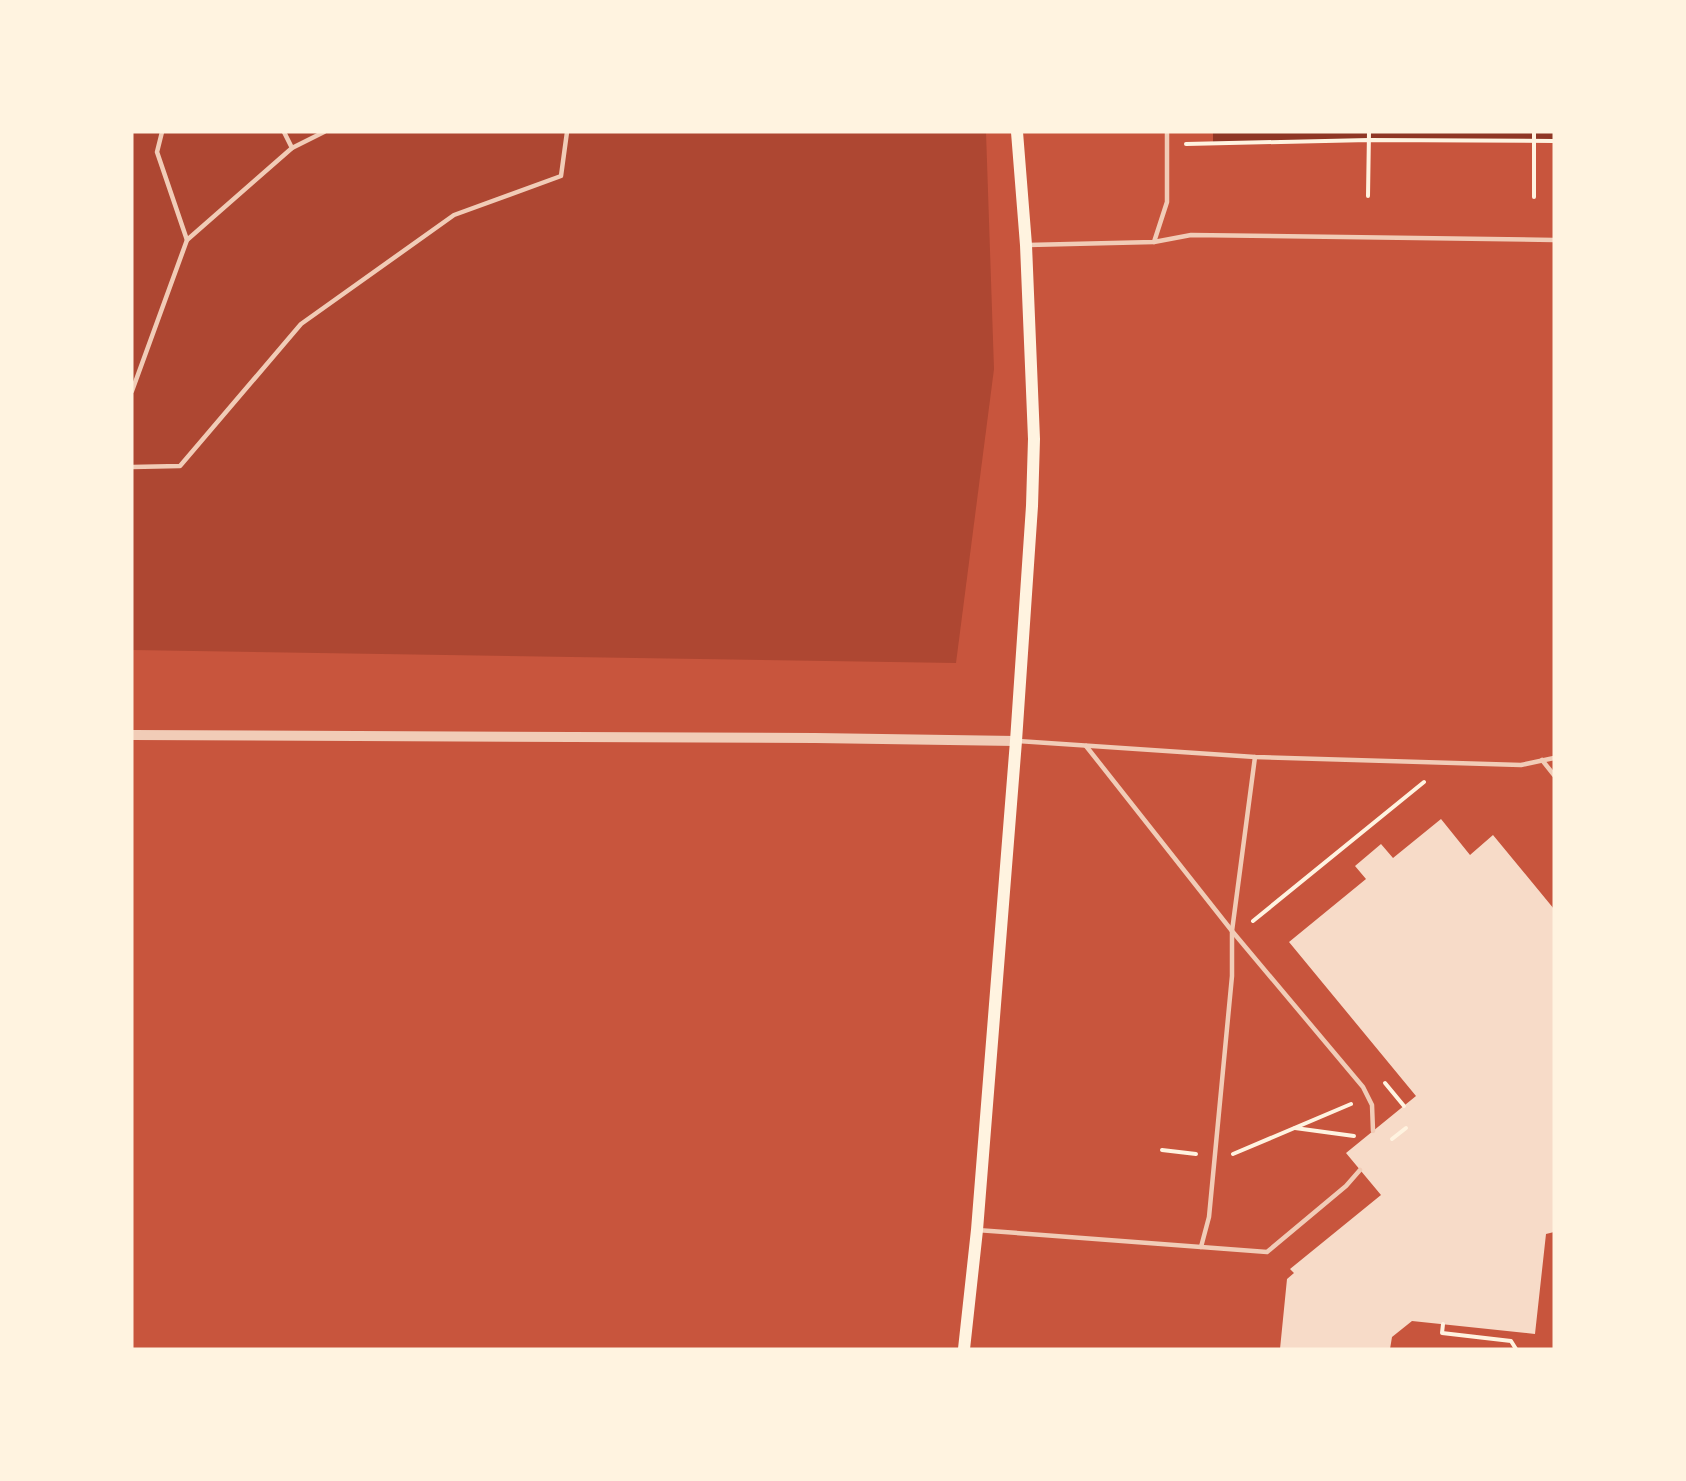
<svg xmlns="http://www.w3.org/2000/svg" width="1686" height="1481" viewBox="0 0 1686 1481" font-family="Barlow,sans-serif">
  <rect width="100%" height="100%" fill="#c8553d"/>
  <path fill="#ae4732" d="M132,132H986L994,369L956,663L132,650Z"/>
  <path fill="#8f3625" d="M1213,132H1554V141L1369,140L1213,143Z"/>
  <path fill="#f7dbc8" d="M1441,819L1470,855L1493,835L1554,909V1232L1546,1234L1535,1334L1412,1321L1392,1337L1390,1349H1280L1287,1279L1294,1273L1290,1269L1381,1195L1346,1153L1416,1096L1289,942L1366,879L1355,866L1381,844L1393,858Z"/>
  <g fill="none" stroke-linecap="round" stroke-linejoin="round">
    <g stroke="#fff3e0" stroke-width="4">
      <path d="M1186,144L1369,140L1554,141"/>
      <path d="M1368,196L1369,132"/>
      <path d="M1534,197V132"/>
      <path d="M1253,921L1424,782"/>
      <path d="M1385,1083L1404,1106"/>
      <path d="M1295,1128L1354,1136"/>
      <path d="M1392,1139L1406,1128"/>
      <path d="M1162,1150L1196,1154"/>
      <path d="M1233,1154L1351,1104"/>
      <path d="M1443,1324L1442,1333L1511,1341L1516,1349"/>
    </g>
    <g stroke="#f1ccb7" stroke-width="4.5">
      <path d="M162,132L157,152L187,240"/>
      <path d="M284,132L292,148"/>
      <path d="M1154,242L1191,235L1554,240"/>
      <path d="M1028,245L1154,242L1167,202V132"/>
      <path d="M132,391L187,240L292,148L324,132"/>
      <path d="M132,467L180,466L301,324L454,215L561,176L567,132"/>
      <path d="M1018,741L1255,757L1521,765L1554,758"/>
      <path d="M1086,746L1232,931L1363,1087L1372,1105L1373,1131"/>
      <path d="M1542,760L1554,775"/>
      <path d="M977,1230L1267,1252L1346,1186L1360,1170"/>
      <path d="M1201,1247L1209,1217L1232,976V931L1255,757"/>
    </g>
    <path stroke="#f1ccb7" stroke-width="10" d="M132,735L815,738L1016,741"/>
    <path stroke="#fff3e0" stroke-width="12" d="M964,1349L977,1230L1016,741L1032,506L1034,439L1026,245L1017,132"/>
  </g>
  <rect width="1686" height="1481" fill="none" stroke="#fff3e0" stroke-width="267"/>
</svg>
